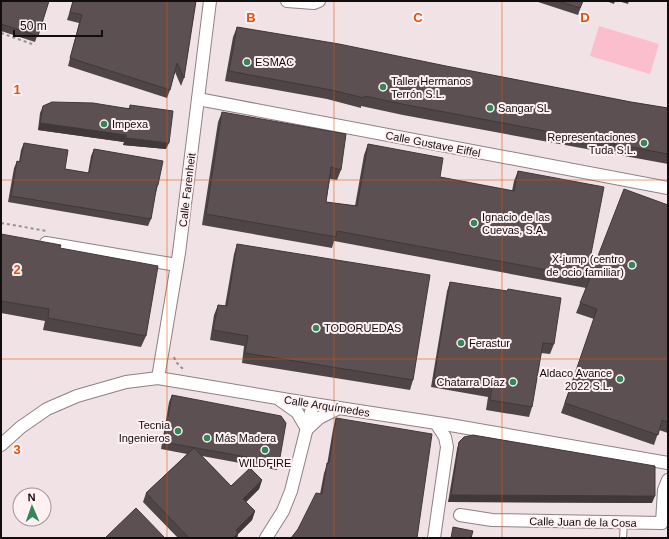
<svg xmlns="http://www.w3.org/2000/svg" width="669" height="539" viewBox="0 0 669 539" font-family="Arial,sans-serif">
  <rect width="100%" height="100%" fill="#f1e2e5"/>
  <path fill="#fbbecc" d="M599,26L659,44L650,74L590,56Z"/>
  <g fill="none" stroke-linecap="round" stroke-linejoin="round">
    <defs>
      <path id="service" d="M623,538L624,523"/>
      <g id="minor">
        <path d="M287,1L314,3L319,1"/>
        <path d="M198,99L668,188"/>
        <path d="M46,243L177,265"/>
        <path d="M158,378L179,253L210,1"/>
        <path d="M280,400L297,412L307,429"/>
        <path d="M307,429L319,418L339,408"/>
        <path d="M1,445L21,427L47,409L77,396L126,382L158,378L313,404L450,425L668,463"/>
        <path d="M460,515L492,520L662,523L664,490L668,480"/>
        <path d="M266,538L283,511L291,491L313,404"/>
        <path d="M434,538L447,447L445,437L436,423"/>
      </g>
    </defs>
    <use href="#service" stroke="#8e8184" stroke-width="8"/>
    <use href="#minor" stroke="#8e8184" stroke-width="14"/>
    <g stroke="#9a8f91" stroke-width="2" stroke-dasharray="3 3" stroke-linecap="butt">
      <path d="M1,33L35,45"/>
      <path d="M1,223L47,231"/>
      <path d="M174,357L176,362L183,369"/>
    </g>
    <use href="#service" stroke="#fff" stroke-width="6"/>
    <use href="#minor" stroke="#fff" stroke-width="12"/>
  </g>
  <g fill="#4f4547">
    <path d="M1,1H49L35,42L1,31Z"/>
    <path d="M73,1L135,2L196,1L184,78L181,86L175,72L170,90L167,98L68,66L79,23L67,20Z"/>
    <path d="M535,1H583L578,15Z"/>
    <path d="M606,1H615L614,4Z"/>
    <path d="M618,1H629L628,4Z"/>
    <path d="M237,27L631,102L668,108V164L403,115L361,106V108L327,99L225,81L233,37Z"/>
    <path d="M130,105L166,149L123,145L124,142L38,130L40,113L43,106L129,108Z"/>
    <path d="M222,112L341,170L337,180L330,179L326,202L355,206L364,155L368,144L440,177L512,191L514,181L518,171L590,259L596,261L668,205V433L659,430L654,445L561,413L594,319L576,313L586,288L334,241L332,248L202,225L218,122Z"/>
    <path d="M24,143L65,169L88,173L91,156L94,149L158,185L156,192H155L151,219L148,226L8,202L14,168L17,161L19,162L21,150Z"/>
    <path d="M1,234L60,248L146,336L141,347L43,330L45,321L1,313Z"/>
    <path d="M237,244L413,380L410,390L242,363L244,346L210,340L214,315L218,305L225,306L234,254Z"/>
    <path d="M450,282L554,344L550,354L541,353L532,407L529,417L486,410L488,397L431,387L447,291Z"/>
    <path d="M172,395L279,463L277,470L202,456L231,486L262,480L259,489L246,502L255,511L252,520L238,534L237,538H178L143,502L146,493L187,454L161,449L169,402Z"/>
    <path d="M336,418L417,538L298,529L320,494L324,473L327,465L333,429Z"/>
    <path d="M459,442L652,503L448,502L457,449Z"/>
  </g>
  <g fill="#40383a">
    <path d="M40,123L126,135L124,142L38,130Z"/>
    <path d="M126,138L169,143L166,149L123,145Z"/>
    <path d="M262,480L259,489L240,508L243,499Z"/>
    <path d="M451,495L655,496L652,503L448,502Z"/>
    <path d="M255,511L252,520L238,534L237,538H233L236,530Z"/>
  </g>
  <g fill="#5c5053" stroke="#40383a">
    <path d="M1,1H49L38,36L1,24Z"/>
    <path d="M73,1H135V2L137,1H196L184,78L177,63L170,90L70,58L82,15L70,12Z"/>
    <path d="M558,1H583L580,8Z"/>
    <path d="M237,27L339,44L446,66L631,102L668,108V154L407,105L365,96L364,98L331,90L229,71Z"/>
    <path d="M52,102L93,103L130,109V105L173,111L169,143L126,138V135L40,123L43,106Z"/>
    <path d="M222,112L346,134L341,170L331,167L326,202L357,206L368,144L443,158L440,177L514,191L518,171L604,187L590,259L596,261L624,189L668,205V422L662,420L658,435L565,403L597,309L580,303L590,278L337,231L336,237L206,214Z"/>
    <path d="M24,143L68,150L65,169L89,173L94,149L163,161L158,185H157L151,219L11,196L17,161L20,162Z"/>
    <path d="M1,234L61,245L60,248L158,266L146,336L48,318L49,309L1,301Z"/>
    <path d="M237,244L430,275L413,380L245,353L248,336L213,330L218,305L227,306Z"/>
    <path d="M450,282L507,291L508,289L561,298L554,344L543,343L532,407L490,400L492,387L434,377Z"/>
    <path d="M172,395L281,416L286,423L279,463L163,442Z"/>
    <path d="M336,418L432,434L417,538H291L298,529L316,493L322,494L327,463H329Z"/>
    <path d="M473,435L655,466V496L451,495L459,442L464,437Z"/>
    <path d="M194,448L231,486L250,468L262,480L243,499L255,511L236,530L238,533L233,538H189L146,493Z"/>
    <path d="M136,508L165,538H105Z"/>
    <path d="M453,527L473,531L471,538H451Z"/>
  </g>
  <path fill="none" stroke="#dd550c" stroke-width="1" stroke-opacity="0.55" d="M167,1V538M334,1V538M502,1V538M1,180H668M1,359H668"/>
  <g fill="#358556" stroke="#fff0f3" stroke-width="1.5">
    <circle cx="247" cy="62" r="4"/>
    <circle cx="383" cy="87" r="4"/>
    <circle cx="490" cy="108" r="4"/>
    <circle cx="104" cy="124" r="4"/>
    <circle cx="644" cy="143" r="4"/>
    <circle cx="474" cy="223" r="4"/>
    <circle cx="632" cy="265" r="4"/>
    <circle cx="316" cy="328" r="4"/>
    <circle cx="461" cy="343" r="4"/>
    <circle cx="620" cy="379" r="4"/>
    <circle cx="513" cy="382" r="4"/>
    <circle cx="178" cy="431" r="4"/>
    <circle cx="207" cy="438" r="4"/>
    <circle cx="265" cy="450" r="4"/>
  </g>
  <g text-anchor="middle" stroke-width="4" stroke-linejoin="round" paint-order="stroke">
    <g font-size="11" fill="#120d0e" stroke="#fff0f3" text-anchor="start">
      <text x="255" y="66">ESMAC</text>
      <text x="391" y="85">Taller Hermanos<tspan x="391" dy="13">Terrón S.L.</tspan></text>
      <text x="498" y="112">Sangar SL</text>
      <text x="112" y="128">Impexa</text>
      <text x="636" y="141" text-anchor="end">Representaciones<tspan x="636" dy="13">Tuda S.L.</tspan></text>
      <text x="482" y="221">Ignacio de las<tspan x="482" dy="13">Cuevas, S.A.</tspan></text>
      <text x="624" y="263" text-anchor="end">X-jump (centro<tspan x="624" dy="13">de ocio familiar)</tspan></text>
      <text x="324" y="332">TODORUEDAS</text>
      <text x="469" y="347">Ferastur</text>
      <text x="612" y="377" text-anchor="end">Aldaco Avance<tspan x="612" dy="13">2022 S.L.</tspan></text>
      <text x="505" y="386" text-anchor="end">Chatarra Díaz</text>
      <text x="170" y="429" text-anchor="end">Tecnia<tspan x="170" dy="13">Ingenieros</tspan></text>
      <text x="215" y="442">Más Madera</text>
      <text x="265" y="467" text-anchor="middle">WILDFIRE</text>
    </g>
    <g font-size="11" fill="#120d0e" stroke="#fff0f3">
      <text transform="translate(433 144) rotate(11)" y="4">Calle Gustave Eiffel</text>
      <text transform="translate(187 190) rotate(-83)" y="4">Calle Farenheit</text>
      <text transform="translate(327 406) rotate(9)" y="4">Calle Arquímedes</text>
      <text transform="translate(583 522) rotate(1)" y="4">Calle Juan de la Cosa</text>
    </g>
  </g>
  <g font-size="13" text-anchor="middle" font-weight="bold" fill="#dd550c" stroke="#fff0f3" stroke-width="4" stroke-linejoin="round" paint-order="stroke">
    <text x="251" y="22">B</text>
    <text x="418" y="22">C</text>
    <text x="585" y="22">D</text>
    <text x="17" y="94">1</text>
    <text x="17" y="274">2</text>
    <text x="17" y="454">3</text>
  </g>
  <rect width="669" height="539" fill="none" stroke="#120d0e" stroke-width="4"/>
  <g transform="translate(32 507) rotate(358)"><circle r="19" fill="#fff0f3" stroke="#a09597"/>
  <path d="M0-3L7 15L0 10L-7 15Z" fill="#358556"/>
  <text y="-6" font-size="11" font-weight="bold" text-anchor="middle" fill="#120d0e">N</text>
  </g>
  <path d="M14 30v6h88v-6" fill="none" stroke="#120d0e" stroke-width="2"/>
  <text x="20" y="30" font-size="12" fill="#120d0e" stroke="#fff0f3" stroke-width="3" paint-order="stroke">50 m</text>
</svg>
